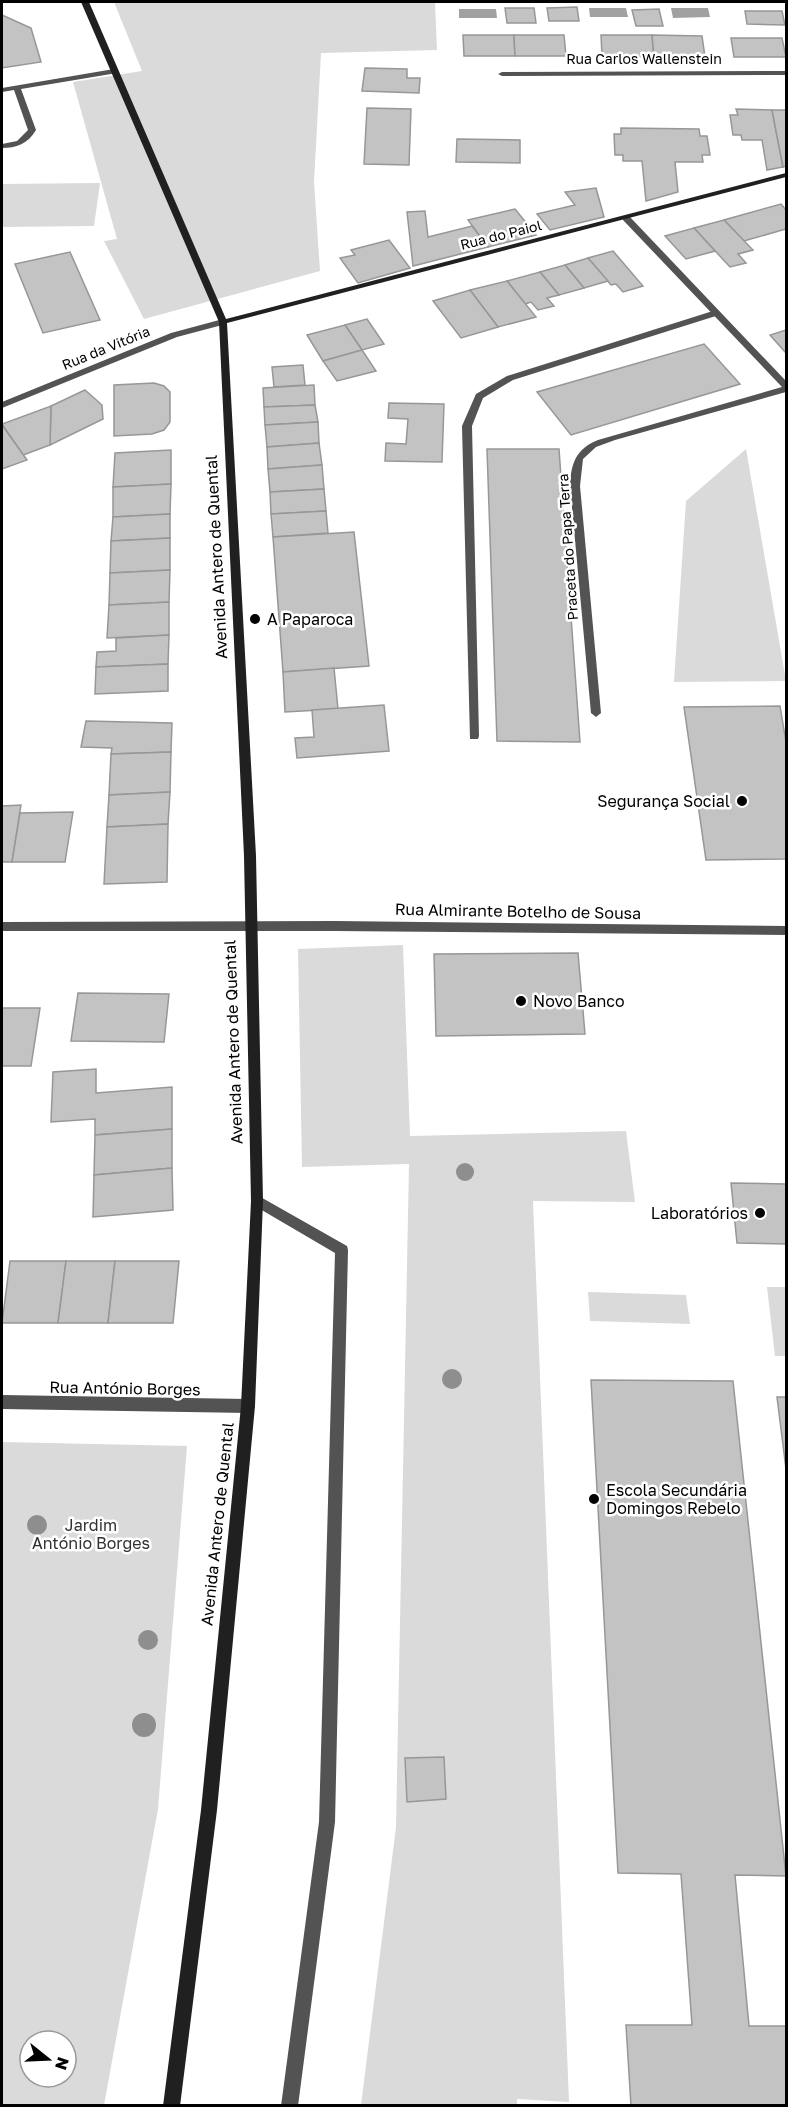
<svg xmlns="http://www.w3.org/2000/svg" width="788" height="2107" viewBox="0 0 788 2107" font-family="'Golos Text',sans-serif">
  <rect width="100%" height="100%" fill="#fff"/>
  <g fill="#dadada" fill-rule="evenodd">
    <path d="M114,2H435L437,50L321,53L314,182L320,271L144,319L104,241L117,239L73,82L142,71Z"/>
    <path d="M100,183L94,226L2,227V184Z"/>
    <path d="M746,449L786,681L674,682L686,501Z"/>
    <path d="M403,945L410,1136L626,1131L635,1202L533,1201L569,2102L517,2099V2106L361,2105L396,1827L409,1164L302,1167L298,949Z"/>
    <path d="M767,1287H786V1356H775Z"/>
    <path d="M588,1292L686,1295L690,1324L590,1321Z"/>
    <path d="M2,1442L187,1446L158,1809L104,2105H2ZM30,2041H66V2077H30Z"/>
  </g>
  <g fill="#a1a1a1">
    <path d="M589,8H626L628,17H590Z"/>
    <path d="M671,8H708L710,17L673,18Z"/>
    <path d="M459,9H496L497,18H459Z"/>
  </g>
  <g fill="#c3c3c3" stroke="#979797" stroke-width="1.5">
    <path d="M577,7L579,21H549L547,8Z"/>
    <path d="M505,8H534L536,23H507Z"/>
    <path d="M659,9L663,26H636L632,10Z"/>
    <path d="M745,11H782L785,25L747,24Z"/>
    <path d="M2,15L31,28L41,62L2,68Z"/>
    <path d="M463,35H514L515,56H464Z"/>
    <path d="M514,35H564L566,56H515Z"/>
    <path d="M601,35H652L654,57L602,56Z"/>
    <path d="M652,35L702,36L705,57H654Z"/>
    <path d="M731,38H782L786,57H734Z"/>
    <path d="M365,68L407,69V78H420L419,93L362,91Z"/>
    <path d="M367,108L411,109L409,165L364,164Z"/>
    <path d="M736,109L772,110L783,167L767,170L762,140H742L741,135H733L730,115H738Z"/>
    <path d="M772,110H786V166L783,167Z"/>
    <path d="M621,128L699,129L700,136H707L710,155H702L703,162H675L678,192L646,201L642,161H623V155H615L614,134H621Z"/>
    <path d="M457,139L520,140V163L456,162Z"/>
    <path d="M596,188L604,217L550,230L537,214L575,205L565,192Z"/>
    <path d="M781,204L786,210V229L744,241L724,220Z"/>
    <path d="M515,209L536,235L488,247L468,220Z"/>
    <path d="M425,211L428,237L472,226L488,247L413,266L407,212Z"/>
    <path d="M724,220L753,250L738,254L746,263L730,267L694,228Z"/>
    <path d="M694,228L715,251L686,259L665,236Z"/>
    <path d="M389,240L410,268L358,283L340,258L355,255L351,250Z"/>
    <path d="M613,251L643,286L623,292L616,284L611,285L588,258Z"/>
    <path d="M70,252L100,320L43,333L15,264Z"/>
    <path d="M588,258L608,281L584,288L565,265Z"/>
    <path d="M565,265L584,288L559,295L540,272Z"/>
    <path d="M540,272L559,295L547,298L554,306L538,310L531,302L525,304L507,281Z"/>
    <path d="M507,281L536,317L498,327L470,290Z"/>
    <path d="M470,290L498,327L461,338L433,301Z"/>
    <path d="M367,319L384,344L362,350L345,325Z"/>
    <path d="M345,325L362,350L323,361L307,335Z"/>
    <path d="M786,330V353L770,335Z"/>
    <path d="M704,344L740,384L571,435L537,392Z"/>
    <path d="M362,350L376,371L337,381L323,361Z"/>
    <path d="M303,365L305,385L274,387L272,367Z"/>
    <path d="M154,383L164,386L170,392V422L164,430L152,434L114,436V385Z"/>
    <path d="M314,385L315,405L264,407L263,388Z"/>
    <path d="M85,390L102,405L103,419L50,445L51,406Z"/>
    <path d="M389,403L444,404L442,462L385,461L386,443L406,444L408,419L388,418Z"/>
    <path d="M315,405L318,422L265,425L264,407Z"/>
    <path d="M51,406L50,445L23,455L2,424Z"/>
    <path d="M318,422L319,443L267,447L265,425Z"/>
    <path d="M2,425L27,460L2,469Z"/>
    <path d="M319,443L322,465L268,469L267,447Z"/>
    <path d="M487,449H559L580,742L497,741Z"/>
    <path d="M171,450V484L113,487L115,453Z"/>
    <path d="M322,465L324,489L270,492L268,469Z"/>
    <path d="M171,484L170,514L113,517V487Z"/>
    <path d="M324,489L326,511L271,514L270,492Z"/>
    <path d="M326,511L328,533L273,537L271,514Z"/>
    <path d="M170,514V538L111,541L113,517Z"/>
    <path d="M354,532L369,666L283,672L273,537Z"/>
    <path d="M170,538V570L110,573L111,541Z"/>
    <path d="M170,570L169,602L109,605L110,573Z"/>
    <path d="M169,602V635L107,638L109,605Z"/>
    <path d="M169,635L168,664L96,667L97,652L116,651V638Z"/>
    <path d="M168,664V691L95,694L96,667Z"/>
    <path d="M334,668L338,709L285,712L283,672Z"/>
    <path d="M384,705L389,751L297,758L295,738L314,737L312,710Z"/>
    <path d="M780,706L786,742V859L706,860L684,707Z"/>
    <path d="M86,721L172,723L171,752L111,754L112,748L81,747Z"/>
    <path d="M171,752L170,792L109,795L111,754Z"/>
    <path d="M170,792L168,824L107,827L109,795Z"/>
    <path d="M21,805L12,862H2V806Z"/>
    <path d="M73,812L65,862H12L20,813Z"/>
    <path d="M168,824L167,882L104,884L107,827Z"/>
    <path d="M578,953L585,1034L436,1036L434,954Z"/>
    <path d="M78,993L169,994L164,1042L71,1041Z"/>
    <path d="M2,1008H40L31,1066H2Z"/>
    <path d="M96,1069V1093L172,1087V1129L95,1135V1119L51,1122L53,1072Z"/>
    <path d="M172,1129V1168L94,1175L95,1135Z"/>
    <path d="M172,1168L173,1210L93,1217L94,1175Z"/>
    <path d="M731,1183L786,1184V1244L737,1243Z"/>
    <path d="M10,1261H66L58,1323H2Z"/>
    <path d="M66,1261H115L108,1323H58Z"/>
    <path d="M115,1261H179L173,1323H108Z"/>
    <path d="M591,1380L733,1381L786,1876L735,1875L749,2026H786V2106H631L626,2025H692L681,1874L618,1873Z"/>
    <path d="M777,1397H786V1469Z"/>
    <path d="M444,1757L446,1799L407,1802L405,1758Z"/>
  </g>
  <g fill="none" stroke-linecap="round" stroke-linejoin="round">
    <g fill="#535353" fill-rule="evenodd">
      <path d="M716,310L719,311V315L513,380L483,398L472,426L479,736L478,739H470L462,426L476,394L507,376Z"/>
      <path d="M257,1195L347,1246L348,1250L335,1822L298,2106H281L319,1822L335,1253L253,1205L251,1201L253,1197Z"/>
    </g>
    <g fill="#535353" fill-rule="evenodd">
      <path d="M114,69H117V73L21,89L36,130C28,144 16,148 2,148V144L17,141L28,130L14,90L2,92V88Z"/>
      <path d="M786,71V75L502,76L498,74L502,72Z"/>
      <path d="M623,216H629L786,381V392L615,440L596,447L583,459L580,486L601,713L596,717L591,713L570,486C571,463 576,449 598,440L782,387L623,220Z"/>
      <path d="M223,319L226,320V324L177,337L2,408V402L171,333Z"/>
      <path d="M335,921L786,926V935L335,931H2V922Z"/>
      <path d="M2,1395L248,1399L253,1401L255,1406L253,1411L248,1413L2,1409Z"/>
    </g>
    <path fill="#202020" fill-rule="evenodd" d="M81,2H89L226,319L786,173V177L227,323L256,856L263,1201L255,1406L217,1810L180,2106H163L201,1810L241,1406L251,1201L244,856L219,322Z"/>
  </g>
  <g fill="#8e8e8e">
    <circle cx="465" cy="1172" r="9"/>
    <circle cx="452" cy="1379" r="10"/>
    <circle cx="37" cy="1525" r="10"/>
    <circle cx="148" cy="1640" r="10"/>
    <circle cx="144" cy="1725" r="12"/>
  </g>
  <g fill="#000" stroke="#fff" stroke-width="2">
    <circle cx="255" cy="619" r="6"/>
    <circle cx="742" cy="801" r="6"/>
    <circle cx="521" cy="1001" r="6"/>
    <circle cx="760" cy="1213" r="6"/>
    <circle cx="594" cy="1499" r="6"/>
  </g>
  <g text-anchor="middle" stroke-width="5" stroke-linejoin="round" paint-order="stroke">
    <g font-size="14" fill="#000" stroke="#fff">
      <text x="644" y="64">Rua Carlos Wallenstein</text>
      <text transform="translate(501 235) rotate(-14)" y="5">Rua do Paiol</text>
      <text transform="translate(106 348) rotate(-22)" y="5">Rua da Vitória</text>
      <text transform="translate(568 547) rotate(-94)" y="5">Praceta do Papa Terra</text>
    </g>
    <g font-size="16" fill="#000" stroke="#fff">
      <text transform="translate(216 557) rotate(-93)" y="6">Avenida Antero de Quental</text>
      <text transform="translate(518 911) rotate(1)" y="6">Rua Almirante Botelho de Sousa</text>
      <text transform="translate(233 1042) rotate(-92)" y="6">Avenida Antero de Quental</text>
      <text transform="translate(125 1388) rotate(1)" y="6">Rua António Borges</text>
      <text transform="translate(217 1524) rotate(-84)" y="6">Avenida Antero de Quental</text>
    </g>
    <g font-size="16" fill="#000" stroke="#fff" text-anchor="start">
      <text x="267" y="625">A Paparoca</text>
      <text x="730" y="807" text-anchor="end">Segurança Social</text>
      <text x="533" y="1007">Novo Banco</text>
      <text x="748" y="1219" text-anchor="end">Laboratórios</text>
      <text x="606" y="1496">Escola Secundária<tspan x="606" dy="18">Domingos Rebelo</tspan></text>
    </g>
    <g font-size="16" fill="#313131" stroke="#fff">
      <text x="91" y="1531">Jardim<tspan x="91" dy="18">António Borges</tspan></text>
    </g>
  </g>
  <rect width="788" height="2107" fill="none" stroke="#000000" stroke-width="6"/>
  <g transform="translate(48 2059) rotate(108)"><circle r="28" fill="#ffffff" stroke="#999999" stroke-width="1.5"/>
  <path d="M0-4.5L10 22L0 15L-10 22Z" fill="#000000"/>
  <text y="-9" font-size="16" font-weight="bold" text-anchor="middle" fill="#000000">N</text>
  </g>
</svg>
